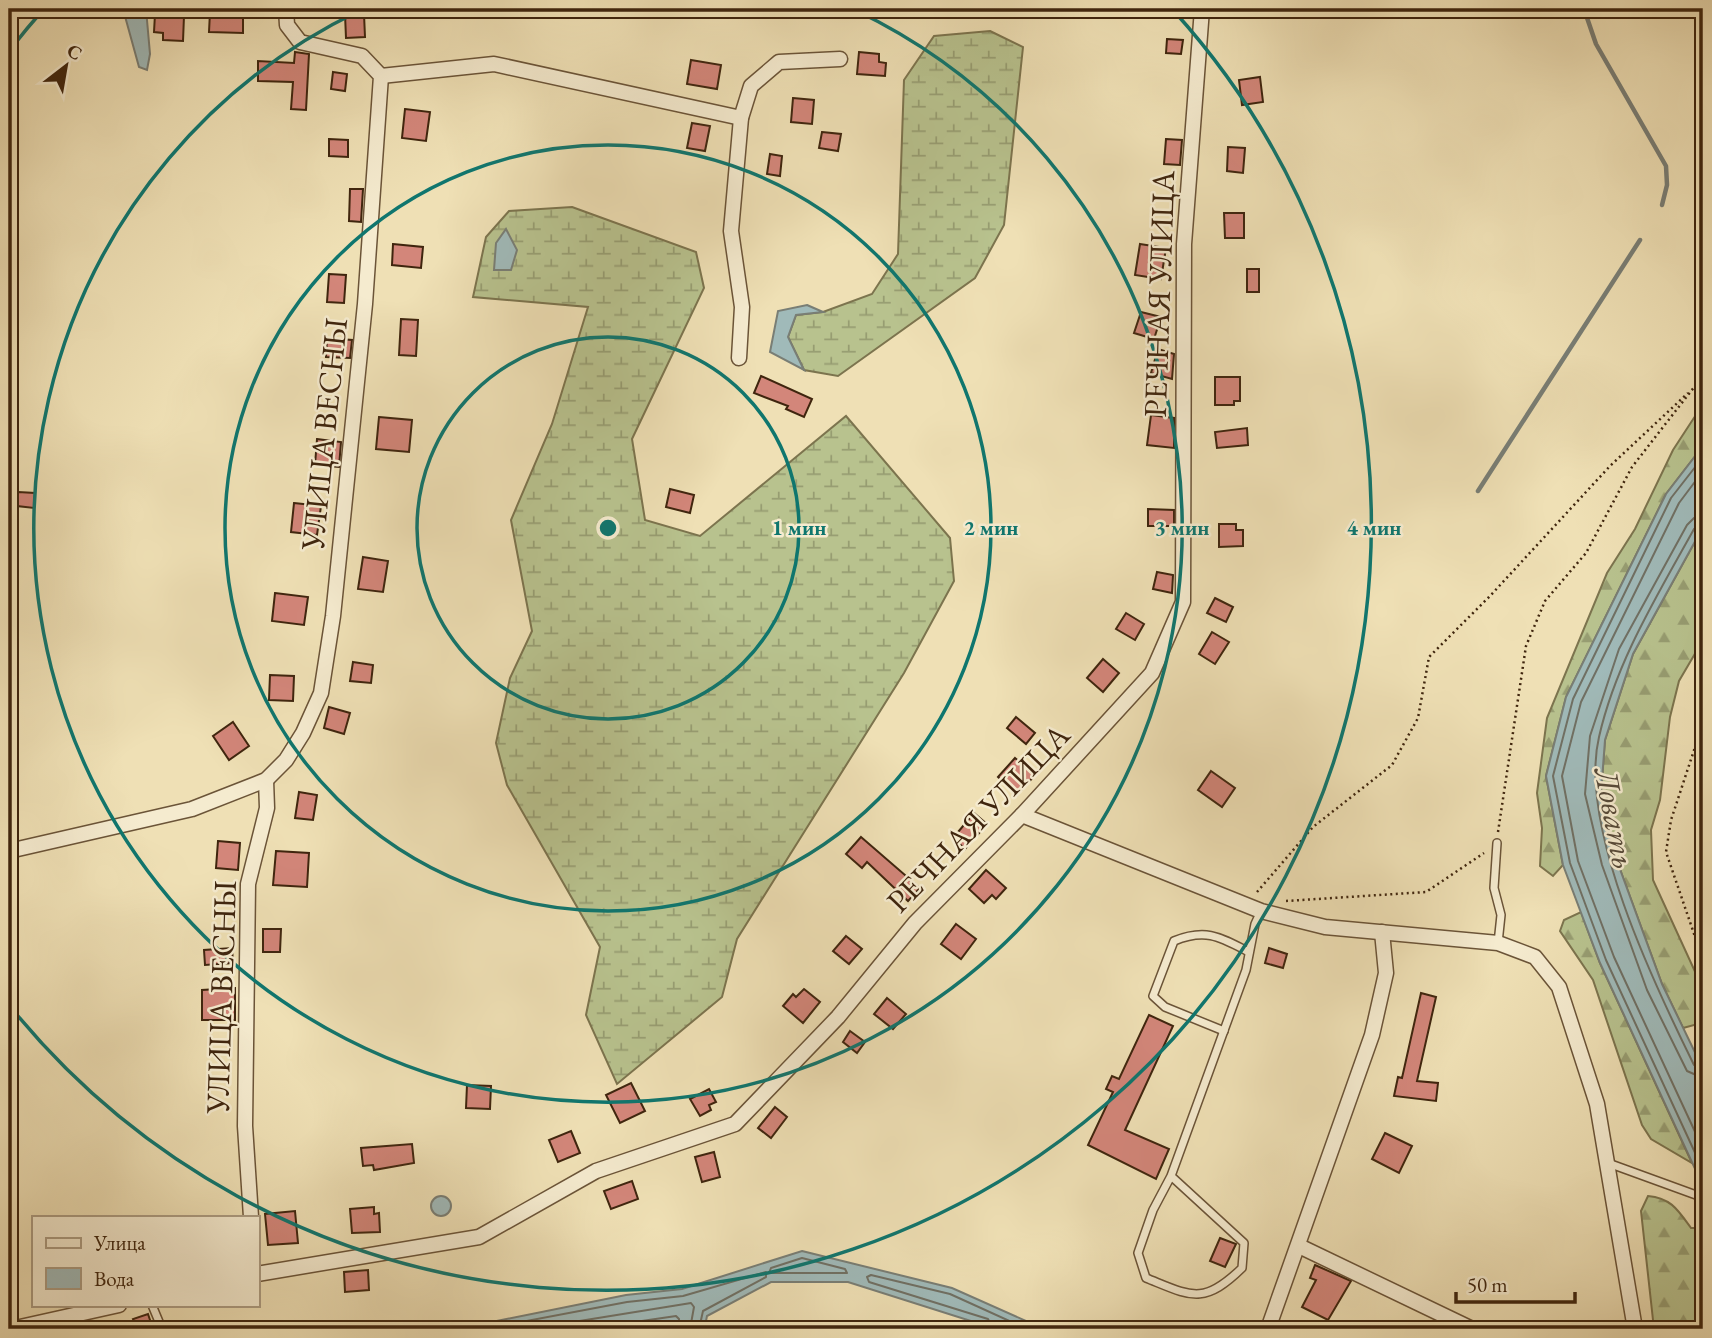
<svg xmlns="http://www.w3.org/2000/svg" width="1712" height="1338" viewBox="0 0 1712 1338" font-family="'EB Garamond',serif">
  <defs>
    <pattern id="forest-firs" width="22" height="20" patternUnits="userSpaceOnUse" patternTransform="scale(1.75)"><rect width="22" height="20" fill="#b8c28e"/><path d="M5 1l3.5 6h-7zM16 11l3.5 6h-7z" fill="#979d72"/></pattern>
    <pattern id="wetland-marsh" width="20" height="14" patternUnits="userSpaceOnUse" patternTransform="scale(1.75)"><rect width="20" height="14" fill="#b8c28e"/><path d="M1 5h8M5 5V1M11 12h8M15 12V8" fill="none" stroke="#979d72"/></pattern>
  </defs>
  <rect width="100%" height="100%" fill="#efe0b5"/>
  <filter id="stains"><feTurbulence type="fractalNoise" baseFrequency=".00286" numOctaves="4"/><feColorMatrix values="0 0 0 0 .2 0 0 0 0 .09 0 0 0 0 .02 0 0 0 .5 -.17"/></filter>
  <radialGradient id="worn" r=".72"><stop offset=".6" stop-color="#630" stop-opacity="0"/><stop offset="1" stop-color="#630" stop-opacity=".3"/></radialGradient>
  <g fill="url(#forest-firs)" stroke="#7c744e" stroke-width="2">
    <path d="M1703,404V446L1666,494L1566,697L1546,776L1563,865L1553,876L1540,866L1542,828L1537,793L1547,718L1607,573L1635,529L1673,450Z"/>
    <path d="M1703,527V640L1679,681L1670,717L1660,800L1651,830L1653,880L1703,989V1017L1698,1024L1683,1028L1662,984L1617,861L1601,793L1605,740L1633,654Z"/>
    <path d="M1581,912L1600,963L1692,1163L1651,1139L1642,1125L1593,980L1560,931L1564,920Z"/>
    <path d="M1648,1196C1671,1198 1678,1210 1691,1228H1703V1329H1654L1641,1211Z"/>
  </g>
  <g fill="url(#wetland-marsh)" stroke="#7c744e" stroke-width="2">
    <path d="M990,31L1023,47L1004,225L975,278L838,376L804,370L788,337L796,315L823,312L872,294L898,254L904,80L934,36Z"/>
    <path d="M572,207L696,252L704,288L632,439L645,520L700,536L846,416L950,538L954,581L904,673L737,939L722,997L617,1084L586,1015L600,947L507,785L496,743L510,678L532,631L511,520L552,424L588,307L473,297L486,237L509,211Z"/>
  </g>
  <g fill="#a0bab9" stroke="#797e75" stroke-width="2">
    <path d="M123,9H146L150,54L147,70L139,67Z"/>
    <path d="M506,229L517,250L511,270H494L496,243Z"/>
    <path d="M807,305L823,312L796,315L788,337L804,370L770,352L778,311Z"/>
    <path d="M1703,446V527L1633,654L1605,740L1601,793L1617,861L1662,984L1703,1069V1194L1697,1173L1600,963L1563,865L1546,776L1566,697L1666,494Z"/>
    <circle cx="441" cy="1206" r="10"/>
    <path d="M802,1251L952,1288L1044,1329H996L848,1282H771L707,1316L705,1326L717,1329H457L626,1295L682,1289Z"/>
  </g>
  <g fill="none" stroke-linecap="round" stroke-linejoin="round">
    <g stroke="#707064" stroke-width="2">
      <path d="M1703,457L1671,498L1573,699L1553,776L1570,863L1606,960L1703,1170"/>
      <path d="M1703,471L1679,503L1581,702L1562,776L1578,861L1614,957L1703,1149"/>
      <path d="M1703,516L1694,518L1687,525L1619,649L1590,736L1585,794L1602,865L1647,990L1687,1071L1703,1078"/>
      <path d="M1703,525L1694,529C1657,596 1616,662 1599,737C1578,826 1654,984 1694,1065L1703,1070"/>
      <path d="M802,1258L845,1269L847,1273H769L771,1268Z"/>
      <path d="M484,1329L627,1302L683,1296L766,1272V1277L703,1311L699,1329"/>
      <path d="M530,1329L691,1303L694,1307L690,1329"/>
      <path d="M587,1329L676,1316L679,1319V1329"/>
      <path d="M993,1329L988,1319L869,1282L867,1277L871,1275L950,1294L1027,1329"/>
    </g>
    <g stroke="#797e75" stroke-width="4.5">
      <path d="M1584,9L1596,44L1666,166L1667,185L1662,205"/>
      <path d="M1478,491L1640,240"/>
    </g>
  </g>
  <g fill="#d3867a" stroke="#3f250e" stroke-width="2">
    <path d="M210,12L236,13V17H243V33L209,32Z"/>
    <path d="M155,14L184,16L183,41L163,40V33L154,32Z"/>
    <path d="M345,14H364L365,37L346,38Z"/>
    <path d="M1167,39L1183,40L1181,54L1166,53Z"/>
    <path d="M295,52L309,54L306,110L291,109L293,82L258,81V61L294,63Z"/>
    <path d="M859,52L879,54V62L886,63L885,76L857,74Z"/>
    <path d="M691,60L721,65L717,89L687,84Z"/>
    <path d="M333,72L347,74L345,91L331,89Z"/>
    <path d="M1260,77L1263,102L1242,105L1239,80Z"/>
    <path d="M793,98L814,100L812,124L791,122Z"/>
    <path d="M405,109L430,112L426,141L402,138Z"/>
    <path d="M692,123L710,126L705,151L687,148Z"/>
    <path d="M822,132L841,134L838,151L819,148Z"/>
    <path d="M329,139L348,140V157L329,156Z"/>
    <path d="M1166,139L1182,140L1180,165L1164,164Z"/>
    <path d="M1228,147L1245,148L1243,173L1227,171Z"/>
    <path d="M770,154L782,156L780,176L767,174Z"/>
    <path d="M350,189H363L361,222L349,221Z"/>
    <path d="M1224,213H1244V238H1225Z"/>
    <path d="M393,244L423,247L421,268L392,265Z"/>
    <path d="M1140,244L1166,248L1161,279L1135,275Z"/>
    <rect x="1247" y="269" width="12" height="23"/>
    <path d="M329,274L346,275L344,303L327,302Z"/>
    <path d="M1141,312L1161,317L1154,339L1134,333Z"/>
    <path d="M401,319L418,320L416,356L399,355Z"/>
    <path d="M327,338L352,340L350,358L326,357Z"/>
    <path d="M1158,349L1174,354L1172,379L1151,373Z"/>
    <path d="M761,376L812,399L804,417L786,409L788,406L754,393Z"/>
    <path d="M1215,377H1240V401H1234V405H1215Z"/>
    <path d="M1151,415L1174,418V448L1147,445Z"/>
    <path d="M379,417L412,420L409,452L376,449Z"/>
    <path d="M1247,428L1248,445L1217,448L1215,432Z"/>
    <path d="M317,439L341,442L339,467L315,465Z"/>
    <path d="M670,489L694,495L690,513L666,507Z"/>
    <path d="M18,492L35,493L34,508L17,506Z"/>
    <path d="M294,503L321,506L317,535L291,532Z"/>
    <path d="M1148,509L1174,510V526H1148Z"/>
    <path d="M1219,524H1236V530H1243V546L1219,547Z"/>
    <path d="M363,557L388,561L383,592L358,589Z"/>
    <path d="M1157,572L1173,575L1172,593L1153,589Z"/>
    <path d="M275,593L308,597L304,625L272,621Z"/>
    <path d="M1215,598L1233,607L1226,622L1207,613Z"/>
    <path d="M1126,613L1144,624L1135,640L1116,629Z"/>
    <path d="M1212,632L1229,642L1215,664L1199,654Z"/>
    <path d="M1103,659L1119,673L1103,692L1087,678Z"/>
    <path d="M353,662L373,665L371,683L350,681Z"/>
    <path d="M270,675L294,676L293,701L269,700Z"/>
    <path d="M329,707L350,713L344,734L324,728Z"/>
    <path d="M1016,717L1035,733L1026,744L1007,728Z"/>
    <path d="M233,722L249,746L229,760L213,736Z"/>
    <path d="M1015,758L1035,775L1017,795L998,777Z"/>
    <path d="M1211,771L1235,788L1222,807L1198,790Z"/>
    <path d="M299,792L317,795L313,820L295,818Z"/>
    <path d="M974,813L987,824L965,849L953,838Z"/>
    <path d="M861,837L920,888L908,901L867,862L862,868L846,854Z"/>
    <path d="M218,841L240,843L238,870L216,868Z"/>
    <path d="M276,851L309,853L307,887L273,885Z"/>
    <path d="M986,870L1006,888L996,899L992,895L984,903L969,889Z"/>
    <path d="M956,924L976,939L961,959L941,944Z"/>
    <path d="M263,929H281L280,952H263Z"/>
    <path d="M846,936L862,949L849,964L833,951Z"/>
    <path d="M232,948L233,963L205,965L204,950Z"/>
    <path d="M1269,948L1287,954L1283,968L1265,963Z"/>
    <path d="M235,988V1020H202V990Z"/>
    <path d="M804,989L820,1002L803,1023L783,1006L793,994L796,997Z"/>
    <path d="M1421,993L1436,997L1417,1081L1438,1083L1436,1101L1394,1096L1398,1077L1402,1078Z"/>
    <path d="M887,998L906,1014L893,1029L874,1014Z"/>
    <path d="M1149,1015L1173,1026L1125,1130L1169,1149L1156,1179L1088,1145L1113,1092L1106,1089L1112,1076L1119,1079Z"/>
    <path d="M850,1031L865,1042L857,1053L843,1042Z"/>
    <path d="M631,1083L645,1111L620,1123L606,1095Z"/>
    <path d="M467,1085L491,1086L490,1109L466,1108Z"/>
    <path d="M709,1089L716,1102L709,1105L711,1110L700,1116L690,1099Z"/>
    <path d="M775,1107L787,1117L771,1138L758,1128Z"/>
    <path d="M571,1131L580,1153L558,1162L549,1140Z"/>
    <path d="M1385,1133L1412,1146L1399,1173L1372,1159Z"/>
    <path d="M412,1144L414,1163L374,1170L373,1165L363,1166L361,1148Z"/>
    <path d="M714,1152L720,1177L702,1182L695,1157Z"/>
    <path d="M632,1181L638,1199L611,1209L604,1191Z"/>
    <path d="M374,1207V1214L379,1213L380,1232L352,1233L350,1209Z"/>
    <path d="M295,1211L298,1243L268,1245L265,1214Z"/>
    <path d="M1220,1238L1236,1244L1225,1267L1210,1261Z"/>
    <path d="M1315,1265L1351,1281L1328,1320L1302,1307L1316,1280L1310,1278Z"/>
    <path d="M368,1270L369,1290L345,1292L344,1272Z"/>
    <path d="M148,1314L153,1329H137L133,1319Z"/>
  </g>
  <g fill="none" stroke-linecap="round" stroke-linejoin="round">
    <defs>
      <g id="lane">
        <path d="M1497,843L1494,888L1501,915L1498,943"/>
        <path d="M1224,1031L1165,1007L1153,996L1174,941C1206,928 1220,937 1249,952"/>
        <path d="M1608,1163L1696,1195"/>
        <path d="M1171,1176L1244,1243L1242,1268C1203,1306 1191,1296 1146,1278L1138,1253L1153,1210L1171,1176L1246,970L1255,924L1261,911"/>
        <path d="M152,1305L162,1329"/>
      </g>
      <g id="street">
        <path d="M381,76L494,64L741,118"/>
        <path d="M739,358L742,307L731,231L741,118L751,86L779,62L840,59"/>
        <path d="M1022,815L1261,911L1325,927L1498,943L1535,957L1559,987L1597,1104L1635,1329"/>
        <path d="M9,851L192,809L266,780L286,760L303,733L321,693L333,616L365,304L381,76L362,56L300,42L287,25L286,9"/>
        <path d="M251,1217L245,1126L248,884L267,808L266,780"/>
        <path d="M1299,1246L1472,1329"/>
        <path d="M257,1274L479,1237L596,1171L735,1124L838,1017L915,923L1022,815L1152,673L1183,602L1184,244L1202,9"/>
        <path d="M11,1329L119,1305"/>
        <path d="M1268,1329L1372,1035L1386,973L1382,932"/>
      </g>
    </defs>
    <use href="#lane" stroke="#6b5438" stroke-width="10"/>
    <use href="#street" stroke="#6b5438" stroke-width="17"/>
    <g stroke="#3f250e" stroke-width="2.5" stroke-dasharray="2 3.5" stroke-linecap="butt">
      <path d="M1703,723L1671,820L1666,852L1703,960"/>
      <path d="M1498,832L1526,646L1545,601L1586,553L1632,467L1695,386L1703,384"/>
      <path d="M1257,892L1313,827L1392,765L1418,718L1429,657L1490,596L1610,466L1688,393"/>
      <path d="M1286,901L1426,892L1484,853"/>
    </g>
    <use href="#lane" stroke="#f5ebcf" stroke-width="7"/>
    <use href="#street" stroke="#f5ebcf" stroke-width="14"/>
  </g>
  <g fill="none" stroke="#0f766e" stroke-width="3.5">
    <circle cx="608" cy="528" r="191"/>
    <circle cx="608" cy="528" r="383"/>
    <path d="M855 10A574 574 0 1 1 361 10"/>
    <path d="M13 46A766 766 0 0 1 43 10M1173 10A766 766 0 1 1 13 1010"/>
  </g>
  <g text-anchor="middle" stroke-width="5" stroke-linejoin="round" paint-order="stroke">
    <g font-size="32" fill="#3f250e" stroke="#f5ebcf">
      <text transform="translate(1159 294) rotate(-88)" y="11">РЕЧНАЯ УЛИЦА</text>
      <text transform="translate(324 434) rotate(-84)" y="11">УЛИЦА ВЕСНЫ</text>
      <text transform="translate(978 818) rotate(-46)" y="11">РЕЧНАЯ УЛИЦА</text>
      <text transform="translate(221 997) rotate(-88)" y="11">УЛИЦА ВЕСНЫ</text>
    </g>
    <g font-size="33" font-style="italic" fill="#574a39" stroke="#f5ebcf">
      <text transform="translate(1616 818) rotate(79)" y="12">Ловать</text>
    </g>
  </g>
  <circle cx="608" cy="528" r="10" fill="#0f766e" stroke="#f5ebcf" stroke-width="3.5"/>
  <g font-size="21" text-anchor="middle" font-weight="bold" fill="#0f766e" stroke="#f5ebcf" stroke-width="5" stroke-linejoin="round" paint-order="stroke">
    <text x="799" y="535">1 мин</text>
    <text x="991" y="535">2 мин</text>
    <text x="1182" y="535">3 мин</text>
    <text x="1374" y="535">4 мин</text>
  </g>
  <rect width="1712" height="1338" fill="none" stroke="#efe0b5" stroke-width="35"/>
  <rect x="10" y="10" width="1691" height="1317" fill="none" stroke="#3f250e" stroke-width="3.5"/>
  <rect x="18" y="18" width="1677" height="1303" fill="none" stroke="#3f250e" stroke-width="2"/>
  <rect x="32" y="1216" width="228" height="91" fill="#f5ebcf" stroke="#ac9c82" stroke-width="2"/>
  <rect x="46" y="1238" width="35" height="10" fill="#f5ebcf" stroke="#ac9c82" stroke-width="2"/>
  <text x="94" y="1250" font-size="21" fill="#3f250e">Улица</text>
  <rect x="46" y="1268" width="35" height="21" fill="#a0bab9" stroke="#ac9c82" stroke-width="2"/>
  <text x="94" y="1286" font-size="21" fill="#3f250e">Вода</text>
  <g transform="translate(66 66) rotate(31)" stroke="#f5ebcf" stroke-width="5" paint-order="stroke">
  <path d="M0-5L12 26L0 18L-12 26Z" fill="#3f250e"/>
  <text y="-10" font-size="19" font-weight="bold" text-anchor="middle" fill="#3f250e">С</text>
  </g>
  <path d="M1456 1292v10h119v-10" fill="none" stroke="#3f250e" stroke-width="3.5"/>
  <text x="1467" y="1292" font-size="21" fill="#3f250e" stroke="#f5ebcf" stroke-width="5" paint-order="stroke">50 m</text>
  <rect width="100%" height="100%" filter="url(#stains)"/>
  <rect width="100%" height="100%" fill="url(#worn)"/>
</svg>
